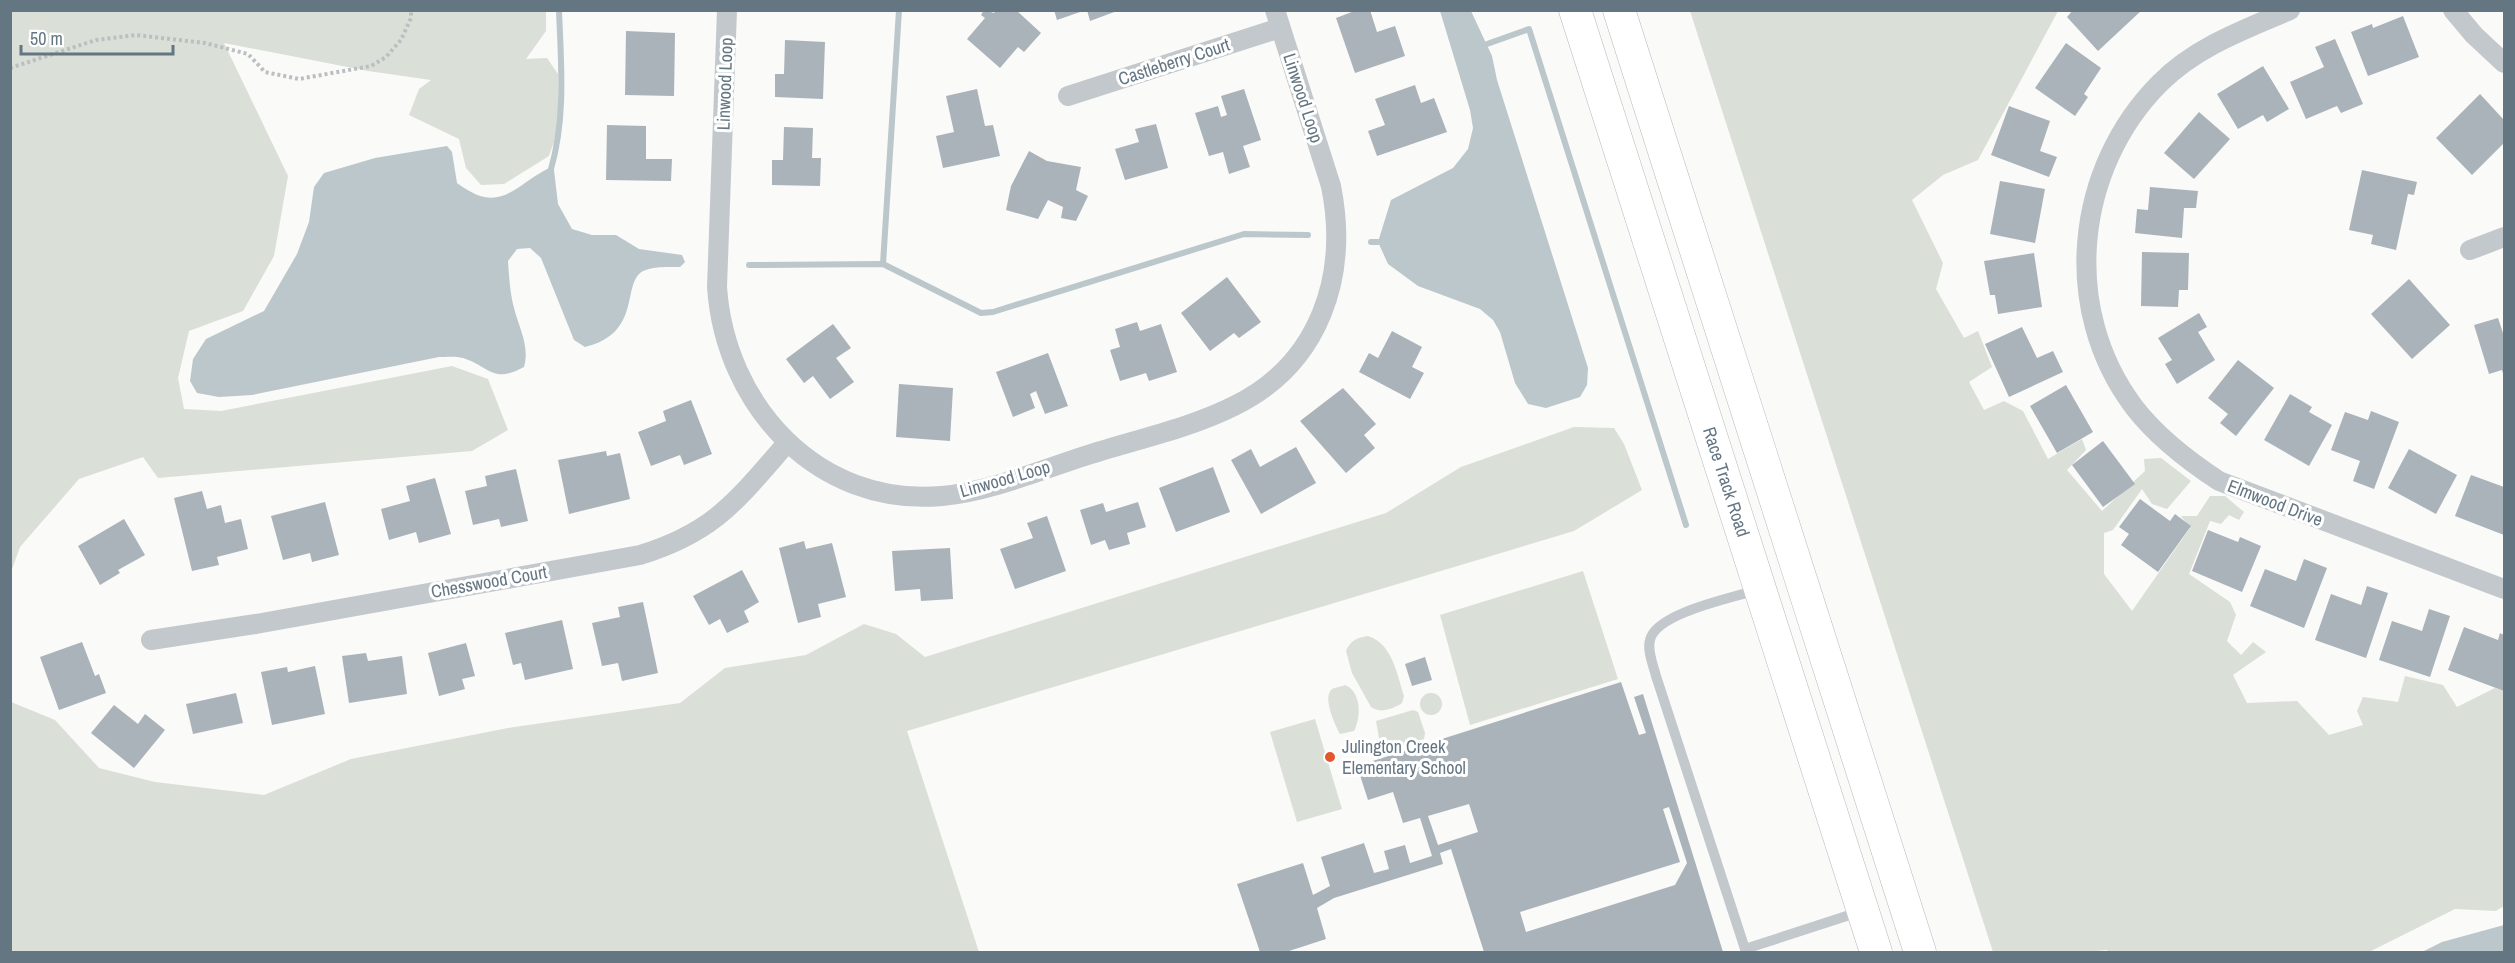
<svg xmlns="http://www.w3.org/2000/svg" width="2515" height="963" viewBox="0 0 2515 963" font-family="'Archivo Narrow',sans-serif">
  <rect width="100%" height="100%" fill="#fafaf8"/>
  <g fill="#dadfd7">
    <path d="M11,10L546,11V31L526,59L547,58L558,74L559,127L549,156L504,184L481,185L466,168L459,139L409,115L419,89L431,80L368,71L224,43L288,176L274,256L243,311L189,331L178,378L184,409L221,411L452,366L488,379L508,430L472,451L158,478L143,457L79,479L20,547L11,572Z"/>
    <path d="M1690,11H2058L1978,160L1943,175L1912,200L1943,263L1936,289L1964,338L1978,331L1992,367L1969,382L1984,410L2004,401L2023,411L2048,459L2082,439L2086,450L2067,470L2102,511L2145,471L2144,459L2161,458L2191,481L2167,509L2152,504L2142,489L2113,530L2104,533V574L2132,611L2190,528L2181,516H2197L2210,496H2225L2244,512L2239,520L2229,515L2221,524L2210,521L2189,574L2230,602L2236,615L2227,641L2241,655L2253,642L2266,652L2233,675L2247,703L2297,701L2329,735L2363,725L2357,711L2363,697L2398,702L2405,676L2443,685L2457,707L2495,688L2504,691V906L2496,911L2455,909L2369,952H2108L2107,950L2083,952H1993Z"/>
    <path d="M1574,427L1614,428L1624,444L1642,490L1574,531L907,731L979,952H11V702L55,720L99,768L155,782L264,795L351,759L508,728L680,703L725,668L806,655L864,624L896,634L925,657L1386,513L1461,467Z"/>
    <path d="M1583,571L1618,679L1470,725L1440,615Z"/>
    <path d="M1368,636C1393,644 1397,675 1404,696L1402,703C1393,709 1380,714 1371,707L1352,673L1346,651C1351,640 1356,638 1368,636Z"/>
    <path d="M1345,685C1362,692 1361,718 1354,731L1340,734C1335,725 1323,699 1331,690C1334,687 1341,687 1345,685Z"/>
    <circle cx="1431" cy="704" r="11"/>
    <path d="M1413,710L1418,712L1425,733L1424,739L1386,751L1381,749L1376,721Z"/>
    <path d="M1315,719L1342,809L1297,822L1270,732Z"/>
  </g>
  <g fill="#bbc7cb">
    <path d="M1440,11H1471L1492,56L1497,80L1588,368L1587,385L1580,397L1546,408L1528,404L1515,383L1500,332L1493,320L1480,309L1418,286L1388,264L1378,242L1391,200L1453,168L1468,149L1473,128L1470,110Z"/>
    <path d="M447,146L452,152L457,183C500,215 511,188 549,168L554,170L558,204L572,229L592,235H616L639,249L682,255L685,262L680,267C669,267 653,266 643,271C621,283 643,333 585,347L574,340L541,258L530,248L517,249L508,261C509,276 510,293 514,308C519,328 530,346 524,367C492,384 491,367 463,358C456,356 446,357 439,357L252,395L219,397L197,393L190,381L193,359L206,339L264,311L297,254L309,222L314,187L324,173L375,158Z"/>
    <path d="M2504,925V952H2422L2442,942Z"/>
  </g>
  <g fill="none" stroke-linecap="round" stroke-linejoin="round">
    <g stroke="#bbc7cb" stroke-width="6">
      <path d="M1487,44L1529,29L1686,525"/>
      <path d="M551,169C566,117 561,64 559,10"/>
      <path d="M1371,242H1378"/>
      <path d="M883,264L899,10"/>
      <path d="M749,265L883,264L981,313L993,312L1244,234L1308,235"/>
    </g>
  </g>
  <g fill="#aab3b9" fill-rule="evenodd">
    <path d="M984,10L994,13L996,10H1016L1041,33L1024,52L1018,47L1000,68L967,39L985,18L981,15Z"/>
    <path d="M1054,10H1082L1083,11L1057,20Z"/>
    <path d="M1087,10H1117V11L1090,21Z"/>
    <path d="M1357,10H1370L1377,32L1395,26L1405,56L1355,73L1336,18Z"/>
    <path d="M2073,10H2142L2098,51L2067,17Z"/>
    <path d="M2403,16L2419,57L2368,76L2351,32L2372,24L2373,28Z"/>
    <path d="M626,31L675,33L674,96L625,95Z"/>
    <path d="M2335,39L2363,104L2341,113L2337,106L2306,119L2290,82L2324,67L2315,47Z"/>
    <path d="M785,40L825,42L823,99L775,97V74H784Z"/>
    <path d="M2066,43L2101,68L2084,94L2088,97L2075,116L2035,88Z"/>
    <path d="M2263,66L2289,109L2267,122L2263,115L2238,129L2217,94Z"/>
    <path d="M1415,85L1421,103L1434,98L1447,132L1377,156L1368,131L1385,125L1375,99Z"/>
    <path d="M977,89L985,126L993,125L1000,156L943,168L936,136L954,132L946,96Z"/>
    <path d="M1244,89L1261,140L1243,146L1250,167L1229,174L1223,152L1209,156L1195,113L1218,106L1221,117L1227,115L1221,96Z"/>
    <path d="M2480,94L2504,120V143L2472,175L2436,138Z"/>
    <path d="M2009,106L2050,121L2040,151L2057,157L2049,177L1991,155Z"/>
    <path d="M2199,112L2230,139L2194,179L2164,153Z"/>
    <path d="M1156,124L1168,168L1125,180L1115,149L1139,142L1135,129Z"/>
    <path d="M607,125L646,126V159H672L671,181L606,180Z"/>
    <path d="M784,127L813,128L812,158H821L820,186L772,185V160H783Z"/>
    <path d="M1029,151L1047,161L1081,167L1076,190L1088,196L1076,221L1061,218L1063,207L1048,200L1038,219L1006,210L1011,186Z"/>
    <path d="M2362,170L2417,182L2414,195L2408,194L2396,250L2371,244L2373,235L2349,230Z"/>
    <path d="M2000,181L2045,189L2035,243L1990,234Z"/>
    <path d="M2150,187L2198,191L2196,208H2184L2182,238L2135,233L2137,209L2148,210Z"/>
    <path d="M2142,252L2189,253L2188,290H2179L2178,307L2141,306Z"/>
    <path d="M2034,253L2042,307L1998,314L1995,295H1990L1984,261Z"/>
    <path d="M1227,277L1261,322L1239,338L1234,333L1210,351L1181,313Z"/>
    <path d="M2409,279L2450,325L2412,359L2371,314Z"/>
    <path d="M2199,313L2207,327L2198,332L2215,360L2177,384L2165,364L2172,360L2158,338Z"/>
    <path d="M2498,318L2504,336V377L2502,370L2489,374L2474,325Z"/>
    <path d="M1137,322L1140,331L1161,324L1177,372L1149,381L1146,373L1120,381L1110,350L1120,347L1115,329Z"/>
    <path d="M833,324L851,348L836,358L854,382L830,399L813,376L804,383L786,359Z"/>
    <path d="M2022,327L2037,358L2053,351L2063,372L2009,397L1985,344Z"/>
    <path d="M1392,331L1422,347L1412,367L1424,373L1410,399L1359,372L1369,353L1378,358Z"/>
    <path d="M1048,353L1068,406L1045,414L1036,391L1030,394L1035,408L1013,417L996,372Z"/>
    <path d="M2238,360L2274,388L2236,436L2220,423L2228,414L2208,398Z"/>
    <path d="M899,384L953,388L950,441L896,437Z"/>
    <path d="M2066,385L2093,432L2057,453L2030,406Z"/>
    <path d="M1343,388L1376,424L1364,435L1375,448L1346,473L1300,421Z"/>
    <path d="M2290,394L2312,407L2309,412L2332,425L2309,466L2264,440Z"/>
    <path d="M691,400L712,454L684,465L680,455L651,466L638,432L666,421L663,411Z"/>
    <path d="M2371,411L2399,422L2374,489L2353,481L2360,461L2331,450L2345,412L2368,420Z"/>
    <path d="M2103,441L2135,484L2103,507L2072,465Z"/>
    <path d="M1296,447L1316,483L1261,514L1231,460L1251,449L1260,467Z"/>
    <path d="M2409,449L2457,475L2436,514L2388,488Z"/>
    <path d="M606,451L607,456L620,453L630,499L569,514L558,460Z"/>
    <path d="M1213,467L1230,512L1176,532L1159,488Z"/>
    <path d="M516,469L528,521L501,527L499,519L473,525L465,491L487,486L485,476Z"/>
    <path d="M2471,475L2504,487V535L2455,516Z"/>
    <path d="M435,478L451,534L419,543L416,532L389,540L381,509L410,501L406,486Z"/>
    <path d="M202,491L207,509L221,505L225,523L241,519L248,549L217,557L219,565L192,571L174,498Z"/>
    <path d="M2140,499L2170,521L2175,514L2191,526L2158,572L2121,545L2129,534L2119,527Z"/>
    <path d="M325,502L339,555L312,562L310,553L283,560L271,516Z"/>
    <path d="M1138,502L1146,527L1127,533L1130,544L1109,550L1105,540L1091,545L1080,510L1103,503L1106,512Z"/>
    <path d="M1047,516L1066,571L1015,589L1000,549L1033,538L1027,523Z"/>
    <path d="M124,519L145,555L118,570L120,573L100,585L78,546Z"/>
    <path d="M2208,530L2238,542L2240,537L2261,546L2242,592L2192,571Z"/>
    <path d="M804,541L806,549L832,543L846,597L818,604L821,617L798,623L779,548Z"/>
    <path d="M950,548L953,599L921,601L920,589L895,591L892,551Z"/>
    <path d="M2304,559L2327,568L2304,628L2250,606L2265,569L2296,581Z"/>
    <path d="M742,570L759,602L744,611L749,622L727,633L720,619L709,625L693,596Z"/>
    <path d="M2367,586L2388,593L2366,658L2315,640L2331,594L2361,605Z"/>
    <path d="M643,602L658,673L622,681L618,663L602,666L592,623L620,617L618,607Z"/>
    <path d="M2429,609L2450,616L2430,677L2379,660L2392,621L2422,631Z"/>
    <path d="M562,620L573,669L525,680L521,663L513,665L505,633Z"/>
    <path d="M2464,627L2498,640L2500,633L2504,635V691L2448,670Z"/>
    <path d="M82,642L95,676L99,674L106,693L59,710L40,657Z"/>
    <path d="M466,643L475,676L462,679L465,689L439,696L428,653Z"/>
    <path d="M366,653L368,661L402,656L407,694L349,703L342,656Z"/>
    <path d="M1425,657L1432,680L1412,686L1405,664Z"/>
    <path d="M315,666L325,714L272,725L261,672L287,667L288,672Z"/>
    <path d="M1621,682L1639,735L1646,733L1634,697L1643,694L1723,952H1484L1451,849L1440,853L1443,864L1334,898L1317,908L1326,939L1286,952H1260L1237,884L1303,863L1313,895L1330,886L1321,857L1364,843L1374,873L1389,869L1384,851L1405,845L1410,863L1432,856L1420,818L1403,823L1393,792L1368,800L1357,766ZM1469,804L1478,832L1438,845L1428,816ZM1669,807L1687,863L1675,885L1526,932L1520,912L1680,862L1663,809Z"/>
    <path d="M236,693L243,723L193,734L186,704Z"/>
    <path d="M114,705L138,724L145,714L165,730L134,768L91,733Z"/>
  </g>
  <g fill="none" stroke-linecap="round" stroke-linejoin="round">
    <defs>
      <g id="primary">
        <path d="M1575,10L1876,952"/>
        <path d="M1619,10L1920,952"/>
      </g>
    </defs>
    <use href="#primary" stroke="#b5babe" stroke-width="33"/>
    <path stroke="#bbbfc2" stroke-width="4" stroke-dasharray="3 3" stroke-linecap="butt" d="M10,68L96,40L136,35L205,43L248,54L265,72L299,79L371,66L386,57L401,40L411,18V10"/>
    <g stroke="#c3c8cc" stroke-width="10">
      <path d="M1745,949L1862,911"/>
      <path d="M1746,952L1656,676C1653,664 1647,651 1650,640C1656,613 1732,598 1757,590"/>
    </g>
    <g stroke="#c3c8cc" stroke-width="20">
      <path d="M727,10L717,287C725,405 817,507 942,496C992,491 1043,469 1091,454C1138,439 1190,428 1234,406C1320,364 1349,276 1331,186L1275,10"/>
      <path d="M2290,10C2243,30 2196,47 2160,83C2075,168 2060,309 2134,407C2157,437 2187,460 2219,481L2504,589"/>
      <path d="M2453,10L2474,35L2504,63"/>
      <path d="M1068,96L1280,28"/>
      <path d="M2470,250L2504,237"/>
      <path d="M151,640L256,624L640,555C715,532 737,500 787,443"/>
    </g>
    <use href="#primary" stroke="#fff" stroke-width="32"/>
  </g>
  <circle fill="#e4572e" stroke="#fff" stroke-width="2" cx="1330" cy="757" r="6"/>
  <g text-anchor="middle" stroke-width="6" stroke-linejoin="round" paint-order="stroke">
    <g font-size="18" fill="#657683" stroke="#fff">
      <text transform="translate(1174 62) rotate(-18)" y="6">Castleberry Court</text>
      <text transform="translate(725 84) rotate(-88)" y="6">Linwood Loop</text>
      <text transform="translate(1303 98) rotate(72)" y="6">Linwood Loop</text>
      <text transform="translate(1005 479) rotate(-16)" y="6">Linwood Loop</text>
      <text transform="translate(1726 482) rotate(72)" y="6">Race Track Road</text>
      <text transform="translate(2275 503) rotate(21)" y="6">Elmwood Drive</text>
      <text transform="translate(489 582) rotate(-10)" y="6">Chesswood Court</text>
    </g>
    <g font-size="18" fill="#657683" stroke="#fff" text-anchor="start">
      <text x="1342" y="753">Julington Creek<tspan x="1342" dy="21">Elementary School</tspan></text>
    </g>
  </g>
  <rect width="2515" height="963" fill="none" stroke="#657683" stroke-width="24"/>
  <path d="M21 45v9h152v-9" fill="none" stroke="#657683" stroke-width="3"/>
  <text x="30" y="45" font-size="18" fill="#657683" stroke="#ffffff" stroke-width="4.5" paint-order="stroke">50 m</text>
</svg>
